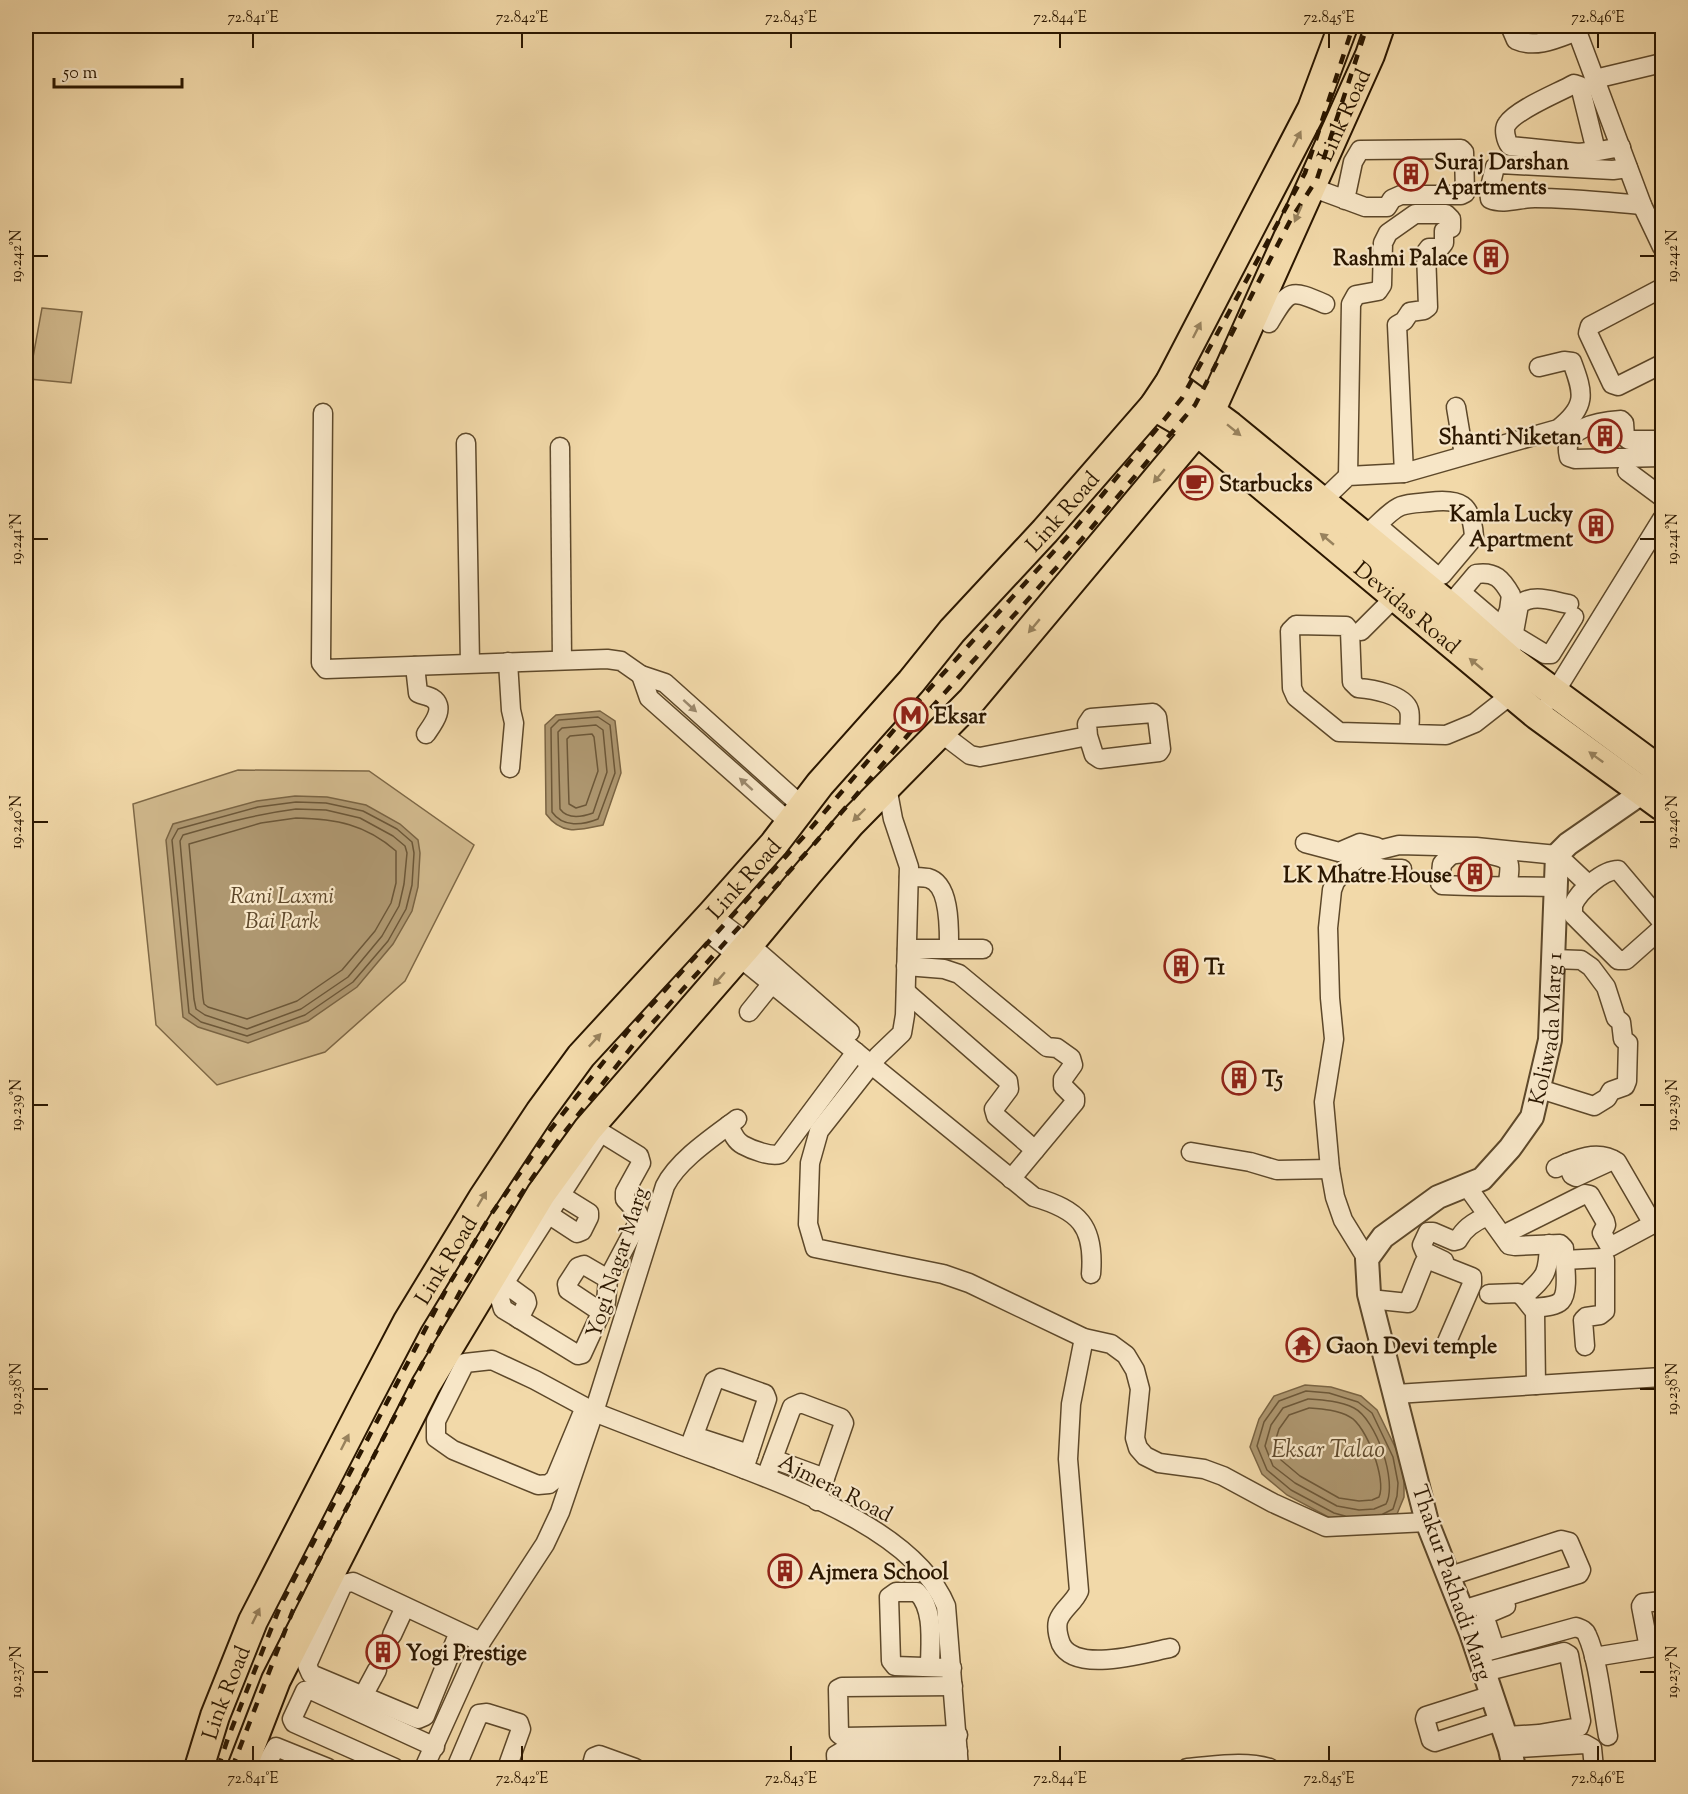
<svg xmlns="http://www.w3.org/2000/svg" width="1688" height="1794" viewBox="0 0 1688 1794" font-family="'Sorts Mill Goudy',serif">
  <rect width="100%" height="100%" fill="#f2d9a9"/>
  <filter id="stains"><feTurbulence type="fractalNoise" baseFrequency=".00333" numOctaves="4"/><feColorMatrix values="0 0 0 0 .2 0 0 0 0 .09 0 0 0 0 .02 0 0 0 .5 -.17"/></filter>
  <radialGradient id="worn" r=".72"><stop offset=".6" stop-color="#630" stop-opacity="0"/><stop offset="1" stop-color="#630" stop-opacity=".3"/></radialGradient>
  <g fill="#d0b88c" stroke="#7e6846" stroke-width="1.5">
    <path d="M42,308L82,312L71,383L29,379Z"/>
    <path d="M238,770L369,771L474,845L405,981L325,1052L217,1085L156,1025L133,804Z"/>
  </g>
  <g fill="#ae9770" stroke="#7a6443" stroke-width="1.5">
    <path d="M600,711L615,721L621,773L603,825C580,830 562,836 546,814L545,725L556,715Z"/>
    <path d="M295,796L327,797L366,805L400,824L418,840L420,853L418,887L412,911L393,944L357,987L308,1021L248,1043L198,1027L183,1017L166,840L173,824L257,801Z"/>
    <path d="M1305,1385L1331,1387L1361,1396L1377,1410L1399,1455L1404,1482V1497L1397,1514L1377,1523L1332,1519L1287,1495L1262,1474L1250,1447L1259,1419L1274,1396Z"/>
  </g>
  <g fill="none" stroke-linecap="round" stroke-linejoin="round">
    <g stroke="#6c5738" stroke-width="1.5">
      <path d="M598,717L610,725L615,773L598,819C583,825 563,828 552,812L551,728L559,720Z"/>
      <path d="M596,725L603,730L607,772L593,813C582,817 568,820 560,809L558,732L562,728Z"/>
      <path d="M592,734L594,737L598,771L586,805L576,808L569,804L567,739L570,736Z"/>
      <path d="M296,802L326,803L363,811L397,829L412,842L414,853L412,885L406,909L388,941L353,982L305,1015L247,1036L201,1022L189,1013L172,840L178,829L258,807Z"/>
      <path d="M296,809L326,810L360,818L393,836L405,846L407,853L404,884L399,906L382,936L348,977L301,1009L247,1029L205,1015L196,1009L194,999L180,841L183,835C221,824 257,814 296,809Z"/>
      <path d="M296,818C336,819 365,824 396,851V883L391,903L375,931L342,970L297,1001L247,1019L208,1007L204,1004L203,998L189,844L261,823Z"/>
      <path d="M1308,1399C1323,1400 1340,1401 1354,1408C1376,1419 1398,1482 1386,1504L1374,1509L1359,1510L1337,1506L1295,1483L1273,1466L1265,1446L1271,1425L1283,1408Z"/>
      <path d="M1309,1408C1323,1409 1338,1410 1350,1417C1366,1425 1387,1480 1379,1497L1372,1500L1359,1501L1339,1498L1300,1476L1281,1460L1274,1445L1279,1429L1289,1415Z"/>
      <path d="M1345,1516L1334,1513L1291,1490L1267,1470L1257,1446L1264,1422L1279,1401L1306,1391L1329,1393L1358,1402L1372,1413L1393,1457L1398,1483L1397,1496L1393,1509L1383,1514"/>
    </g>
    <defs>
      <g id="minor">
        <path d="M1510,26L1516,40C1536,49 1558,38 1577,31"/>
        <path d="M1575,26L1642,205L1662,247"/>
        <path d="M1595,79L1662,63"/>
        <path d="M1596,151L1580,86L1574,84C1558,93 1517,109 1507,124C1503,129 1506,141 1510,146L1579,153L1596,151H1599L1621,147"/>
        <path d="M1628,168L1613,170L1500,164L1495,167L1489,191L1490,199C1504,205 1520,198 1535,198C1571,198 1607,202 1642,205"/>
        <path d="M1311,187L1365,207H1387L1392,199L1401,195H1461L1465,193L1464,152L1461,149L1360,150L1353,162L1345,200"/>
        <path d="M1269,323C1289,290 1289,288 1325,304"/>
        <path d="M1662,364L1618,386L1612,384L1588,333L1590,326L1662,288"/>
        <path d="M1456,407L1464,455"/>
        <path d="M323,413L321,663L326,669L607,659L621,661L641,675L665,683L803,807"/>
        <path d="M1662,440H1629L1625,437L1624,423L1621,420C1606,421 1574,425 1569,443C1567,447 1568,453 1569,457L1575,459L1662,457"/>
        <path d="M466,443L470,663"/>
        <path d="M560,447L562,660"/>
        <path d="M1627,471L1662,497"/>
        <path d="M1348,476L1351,304L1356,295L1378,291L1382,285L1383,243L1388,233L1415,214H1446L1451,219V228L1444,231V243L1440,248H1429L1426,252L1428,307L1424,310L1410,312L1404,321L1397,325L1404,473"/>
        <path d="M1321,502L1348,476L1404,473L1558,429C1587,406 1584,394 1572,362L1564,361L1539,367"/>
        <path d="M1365,536C1374,529 1390,510 1401,506C1409,503 1420,503 1429,502C1460,498 1472,504 1474,537L1442,575L1437,576L1377,525"/>
        <path d="M1461,592L1502,627"/>
        <path d="M1449,606L1476,574C1495,571 1502,579 1511,595L1509,610L1494,646"/>
        <path d="M1361,631L1395,597"/>
        <path d="M1512,634L1545,654H1551L1574,617"/>
        <path d="M1509,659L1519,605C1532,593 1552,601 1569,604"/>
        <path d="M508,662L511,710L514,723L510,768"/>
        <path d="M415,666L418,693C422,695 429,696 432,698C447,707 432,725 426,734"/>
        <path d="M641,675L649,698L790,823"/>
        <path d="M1550,700L1662,519"/>
        <path d="M941,733L970,755L980,757L1088,736L1087,724L1091,718L1153,713L1157,717L1161,749L1159,752L1100,759L1094,755L1088,736"/>
        <path d="M1409,734C1409,727 1411,716 1409,710C1404,694 1371,689 1358,688L1352,682L1350,631L1346,626L1296,625L1290,631L1292,688L1296,697L1339,732L1446,735L1475,723L1512,694"/>
        <path d="M887,787L893,819L909,867L905,1015L902,1033L878,1056L819,1131L810,1163L808,1224L815,1248L943,1274L969,1283L1084,1338L1111,1344L1126,1355L1135,1370L1140,1389L1135,1438L1138,1448L1145,1456L1159,1463L1204,1469L1223,1476L1273,1503L1326,1527L1427,1522"/>
        <path d="M1305,843L1339,852L1360,843L1377,847"/>
        <path d="M1363,854C1374,871 1382,869 1402,869"/>
        <path d="M909,877C915,877 922,877 928,878C951,884 949,930 949,949"/>
        <path d="M1508,885C1508,879 1511,867 1508,862C1502,853 1461,851 1452,855C1448,857 1445,861 1442,864L1440,883L1442,885C1480,887 1517,886 1555,887"/>
        <path d="M711,915L749,944L850,1032"/>
        <path d="M1662,922L1618,870C1603,870 1579,891 1573,905C1573,907 1573,914 1573,915L1618,960H1626L1662,928"/>
        <path d="M701,926L1034,1197C1079,1210 1095,1226 1091,1274"/>
        <path d="M907,949H983"/>
        <path d="M906,966L944,969L959,974L1047,1047L1057,1048L1071,1058L1073,1065L1063,1079V1086L1075,1098V1102L1011,1179"/>
        <path d="M906,992L1008,1081L1009,1089L994,1109L996,1116L1035,1150"/>
        <path d="M749,1012L778,976"/>
        <path d="M1540,1089L1594,1106L1607,1098L1611,1091L1625,1086L1627,1081L1628,1043L1623,1039L1621,1022L1616,1018L1606,987L1591,967L1581,960L1553,959"/>
        <path d="M729,1125C732,1132 735,1141 743,1145C752,1150 771,1157 780,1154L856,1052"/>
        <path d="M599,1135H605L639,1156L641,1163L625,1192V1199L638,1213L640,1219L608,1279L606,1302L582,1354L578,1355L503,1309L500,1299L505,1282Z"/>
        <path d="M1191,1152L1250,1162L1277,1170L1330,1169"/>
        <path d="M1567,1163L1572,1175L1576,1177L1613,1160"/>
        <path d="M1466,1185L1509,1245L1515,1246L1560,1244L1564,1248C1564,1261 1570,1291 1561,1301C1555,1307 1541,1307 1533,1308"/>
        <path d="M548,1214L577,1233L582,1231L589,1217V1213L560,1195"/>
        <path d="M1503,1235L1585,1194L1590,1195L1605,1221L1606,1225L1602,1233L1610,1247L1653,1224L1617,1162C1598,1149 1575,1159 1556,1168"/>
        <path d="M1367,1259L1343,1220L1335,1197L1330,1169L1324,1102L1334,1039L1330,998L1328,928L1332,890L1335,882L1345,869L1363,854L1399,845L1476,847L1557,855L1589,885"/>
        <path d="M1564,1260L1602,1258L1605,1260V1311L1600,1315L1586,1317L1583,1320L1585,1346"/>
        <path d="M1444,1261L1425,1252L1422,1245L1428,1232H1433L1454,1241L1458,1240C1464,1228 1475,1221 1488,1216"/>
        <path d="M504,1283L526,1299L527,1303L519,1319"/>
        <path d="M1489,1294L1518,1293L1523,1297L1535,1312L1536,1385"/>
        <path d="M1523,1297C1546,1276 1548,1275 1549,1244"/>
        <path d="M1370,1299L1408,1303L1424,1263L1429,1260L1472,1277V1284L1446,1344"/>
        <path d="M601,1312L568,1290L567,1284L578,1267L584,1265L608,1279"/>
        <path d="M1084,1338L1071,1404L1068,1459L1079,1591C1074,1603 1062,1609 1058,1621C1056,1629 1058,1636 1061,1644C1076,1674 1144,1653 1170,1648"/>
        <path d="M1396,1394L1662,1377"/>
        <path d="M585,1407L555,1479L549,1484L538,1485L453,1450L436,1438V1421L465,1363L492,1360L535,1380L585,1407L594,1412C635,1428 676,1444 718,1459C790,1487 915,1530 946,1606L959,1768"/>
        <path d="M694,1436L749,1454"/>
        <path d="M689,1448L714,1381L720,1378L765,1394L767,1399L744,1469"/>
        <path d="M773,1459L825,1478"/>
        <path d="M766,1477L792,1407L801,1403L841,1418L844,1423L817,1501"/>
        <path d="M1450,1576L1561,1540L1569,1542L1581,1570L1579,1574L1462,1610"/>
        <path d="M459,1632L425,1716L418,1719L311,1674L307,1665L343,1584L353,1582L481,1642"/>
        <path d="M392,1635L405,1607"/>
        <path d="M1649,1648L1641,1606L1643,1603L1662,1601"/>
        <path d="M1495,1649L1485,1618L1487,1614L1506,1606"/>
        <path d="M1478,1654L1576,1627C1581,1629 1585,1630 1587,1635C1598,1658 1603,1709 1608,1736"/>
        <path d="M1594,1657L1662,1646"/>
        <path d="M930,1667C930,1644 935,1609 917,1592H896L889,1597L891,1661L895,1666L952,1668"/>
        <path d="M1484,1672L1564,1652L1569,1655L1581,1721L1579,1727L1539,1734L1506,1736"/>
        <path d="M953,1686L842,1687L838,1689L839,1734L843,1737L958,1735"/>
        <path d="M1492,1695L1426,1716L1425,1719L1431,1740L1435,1742L1500,1721"/>
        <path d="M363,1696L377,1670"/>
        <path d="M1518,1748L1585,1744L1592,1748L1594,1768"/>
        <path d="M264,1768L276,1747L328,1768"/>
        <path d="M395,1768L294,1723L292,1719L305,1691L311,1690L435,1747"/>
        <path d="M424,1768L481,1642L545,1544L560,1512L594,1412L665,1186C678,1160 713,1137 737,1119"/>
        <path d="M456,1768L479,1714L487,1713L519,1723L521,1729L507,1768"/>
        <path d="M591,1768L594,1757L599,1755L635,1768"/>
        <path d="M837,1768L836,1755L841,1752L958,1751"/>
        <path d="M1187,1768C1215,1766 1243,1760 1270,1768"/>
      </g>
      <g id="tertiary">
        <path id="s1" d="M1514,1768L1510,1749L1471,1633L1427,1522L1369,1294L1367,1259L1383,1237L1438,1197L1482,1179L1510,1148L1532,1117L1550,1040L1557,855L1568,844L1643,792L1652,780"/>
      </g>
      <g id="primary">
        <path d="M1170,382L1230,426L1449,606L1509,659L1662,772"/>
        <path id="s2" d="M1154,406L1197,431L1537,715L1662,806"/>
        <path id="s3" d="M199,1768L215,1716L253,1621L365,1403L408,1321L483,1198L540,1112L581,1056L711,915L774,844L820,784L911,682L952,631L1045,531L1154,406L1170,382L1312,109L1343,26"/>
        <path id="s4" d="M242,1768L276,1680L426,1385L541,1194L588,1129L749,944L808,873L850,824L972,700L1197,431L1210,412L1370,55L1380,26"/>
      </g>
    </defs>
    <use href="#minor" stroke="#5d482a" stroke-width="21"/>
    <use href="#tertiary" stroke="#5d482a" stroke-width="26"/>
    <use href="#primary" stroke="#2b1700" stroke-width="32"/>
    <use href="#minor" stroke="#f7e6c7" stroke-width="18"/>
    <use href="#tertiary" stroke="#f7e6c7" stroke-width="22"/>
    <use href="#primary" stroke="#f2d9a9" stroke-width="28"/>
    <g stroke="#2b1700" stroke-width="4.5" stroke-dasharray="10 10" stroke-linecap="butt">
      <path d="M218,1768L228,1738L281,1604L448,1286L492,1213L550,1130L627,1032L806,834L921,698L1076,527L1182,398L1305,173L1353,26"/>
      <path d="M232,1768L293,1610L460,1292L503,1220L560,1138L637,1040L815,843L932,707L1082,539L1195,405L1291,219L1317,179L1367,26"/>
    </g>
  </g>
  <defs><path id="oneway-solid" d="M-6-.8H1V-3.2L6.5 0L1 3.2V.8H-6Z" transform="scale(1.5)"/></defs>
  <g fill="#98825d">
    <use href="#oneway-solid" transform="translate(1297 139) rotate(-63)"/>
    <use href="#oneway-solid" transform="translate(1298 214) rotate(114)"/>
    <use href="#oneway-solid" transform="translate(1197 330) rotate(-63)"/>
    <use href="#oneway-solid" transform="translate(1234 430) rotate(39)"/>
    <use href="#oneway-solid" transform="translate(1159 476) rotate(130)"/>
    <use href="#oneway-solid" transform="translate(1327 539) rotate(-140)"/>
    <use href="#oneway-solid" transform="translate(1034 626) rotate(130)"/>
    <use href="#oneway-solid" transform="translate(1476 664) rotate(-140)"/>
    <use href="#oneway-solid" transform="translate(1596 757) rotate(-144)"/>
    <use href="#oneway-solid" transform="translate(859 815) rotate(135)"/>
    <use href="#oneway-solid" transform="translate(719 979) rotate(131)"/>
    <use href="#oneway-solid" transform="translate(595 1040) rotate(-47)"/>
    <use href="#oneway-solid" transform="translate(482 1199) rotate(-59)"/>
    <use href="#oneway-solid" transform="translate(345 1442) rotate(-63)"/>
    <use href="#oneway-solid" transform="translate(256 1616) rotate(-64)"/>
  </g>
  <g fill="#9b896d">
    <use href="#oneway-solid" transform="translate(690 706) rotate(42)"/>
    <use href="#oneway-solid" transform="translate(746 784) rotate(-138)"/>
  </g>
  <path fill="none" stroke="#2b1700" stroke-width="2" d="M253,33V48M522,33V48M791,33V48M1060,33V48M1329,33V48M1598,33V48M33,256H48M1640,256H1655M33,539H48M1640,539H1655M33,822H48M1640,822H1655M33,1105H48M1640,1105H1655M33,1389H48M1640,1389H1655M33,1672H48M1640,1672H1655M253,1746V1761M522,1746V1761M791,1746V1761M1060,1746V1761M1329,1746V1761M1598,1746V1761"/>
  <defs>
    <symbol id="building-ring" viewBox="-11 -11 22 22"><circle r="9.5" fill="#f7e6c7" stroke="#8f2418" stroke-width="1.5"/><path d="M-4-6H4V6H1V3H-1V6H-4ZM-2.5-4.3h1.7v1.8h-1.7ZM.8-4.3h1.7v1.8H.8ZM-2.5-1h1.7V.8h-1.7ZM.8-1h1.7V.8H.8Z" fill="#8f2418"/></symbol>
    <symbol id="cafe-ring" viewBox="-11 -11 22 22"><circle r="9.5" fill="#f7e6c7" stroke="#8f2418" stroke-width="1.5"/><path d="M-5.5-4.5H6V0H3Q3 3.5 0 3.5H-2.5Q-5.5 3.5-5.5 0ZM3-3.2v2h1.7v-2ZM-6 4.5H4V6H-6Z" fill="#8f2418"/></symbol>
    <symbol id="metro-ring" viewBox="-11 -11 22 22"><circle r="9.5" fill="#f7e6c7" stroke="#8f2418" stroke-width="1.5"/><path d="M-5.5 5V-5H-3L0 0L3-5H5.5V5H3V-.5L0 4L-3-.5V5Z" fill="#8f2418"/></symbol>
    <symbol id="temple-ring" viewBox="-11 -11 22 22"><circle r="9.5" fill="#f7e6c7" stroke="#8f2418" stroke-width="1.5"/><path d="M0-6L5-2H3V0L6.5 2.5H4V6H1.5V3h-3V6H-4V2.5H-6.5L-3 0V-2H-5Z" fill="#8f2418"/></symbol>
  </defs>
  <g fill-rule="evenodd">
    <use href="#building-ring" x="1392" y="155" width="38" height="38"/>
    <use href="#building-ring" x="1472" y="238" width="38" height="38"/>
    <use href="#building-ring" x="1586" y="417" width="38" height="38"/>
    <use href="#cafe-ring" x="1177" y="464" width="38" height="38"/>
    <use href="#building-ring" x="1577" y="507" width="38" height="38"/>
    <use href="#metro-ring" x="892" y="696" width="38" height="38"/>
    <use href="#building-ring" x="1456" y="855" width="38" height="38"/>
    <use href="#building-ring" x="1162" y="947" width="38" height="38"/>
    <use href="#building-ring" x="1220" y="1059" width="38" height="38"/>
    <use href="#temple-ring" x="1284" y="1326" width="38" height="38"/>
    <use href="#building-ring" x="766" y="1552" width="38" height="38"/>
    <use href="#building-ring" x="364" y="1633" width="38" height="38"/>
  </g>
  <g text-anchor="middle" stroke-width="4.5" stroke-linejoin="round" paint-order="stroke">
    <g font-size="22" fill="#2b1700" stroke="#f7e6c7">
      <text dy="8" stroke="none"><textPath href="#s4" startOffset="2004">Link Road</textPath></text>
      <text dy="8" stroke="none"><textPath href="#s3" startOffset="1538">Link Road</textPath></text>
      <text dy="8" stroke="none"><textPath href="#s2" startOffset="324">Devidas Road</textPath></text>
      <text dy="8" stroke="none"><textPath href="#s3" startOffset="1052">Link Road</textPath></text>
      <text dy="8" stroke="none"><textPath href="#s1" startOffset="844">Koliwada Marg 1</textPath></text>
      <text dy="8" stroke="none"><textPath href="#s3" startOffset="566">Link Road</textPath></text>
      <text transform="translate(616 1262) rotate(-72)" y="8">Yogi Nagar Marg</text>
      <text transform="translate(836 1487) rotate(27)" y="8">Ajmera Road</text>
      <text transform="translate(1453 1582) rotate(71)" y="8">Thakur Pakhadi Marg</text>
      <text dy="8" stroke="none"><textPath href="#s3" startOffset="80">Link Road</textPath></text>
    </g>
    <g font-size="22" font-weight="bold" fill="#2b1700" stroke="#f7e6c7" text-anchor="start">
      <text x="1434" y="169">Suraj Darshan<tspan x="1434" dy="25">Apartments</tspan></text>
      <text x="1468" y="265" text-anchor="end">Rashmi Palace</text>
      <text x="1582" y="444" text-anchor="end">Shanti Niketan</text>
      <text x="1219" y="491">Starbucks</text>
      <text x="1573" y="521" text-anchor="end">Kamla Lucky<tspan x="1573" dy="25">Apartment</tspan></text>
      <text x="934" y="723">Eksar</text>
      <text x="1452" y="882" text-anchor="end">LK Mhatre House</text>
      <text x="1204" y="974">T1</text>
      <text x="1262" y="1086">T5</text>
      <text x="1326" y="1353">Gaon Devi temple</text>
      <text x="808" y="1579">Ajmera School</text>
      <text x="406" y="1660">Yogi Prestige</text>
    </g>
    <g font-size="22" font-style="italic" fill="#5d472a" stroke="#f7e6c7">
      <text x="282" y="903">Rani Laxmi<tspan x="282" dy="25">Bai Park</tspan></text>
    </g>
    <g font-size="24" font-style="italic" fill="#5f4a2d" stroke="#f7e6c7">
      <text x="1328" y="1457">Eksar Talao</text>
    </g>
  </g>
  <rect width="1688" height="1794" fill="none" stroke="#f2d9a9" stroke-width="66"/>
  <path d="M54 78v9h128v-9" fill="none" stroke="#2b1700" stroke-width="3"/>
  <text x="63" y="78" font-size="18" fill="#2b1700" stroke="#f7e6c7" stroke-width="4.5" paint-order="stroke">50 m</text>
  <rect x="33" y="33" width="1622" height="1728" fill="none" stroke="#2b1700" stroke-width="2"/>
  <g font-size="15" text-anchor="middle" fill="#2b1700">
    <text x="253" y="22">72.841°E</text>
    <text x="522" y="22">72.842°E</text>
    <text x="791" y="22">72.843°E</text>
    <text x="1060" y="22">72.844°E</text>
    <text x="1329" y="22">72.845°E</text>
    <text x="1598" y="22">72.846°E</text>
    <text transform="translate(16 256) rotate(-90)" y="5">19.242°N</text>
    <text transform="translate(1672 256) rotate(-90)" y="5">19.242°N</text>
    <text transform="translate(16 539) rotate(-90)" y="5">19.241°N</text>
    <text transform="translate(1672 539) rotate(-90)" y="5">19.241°N</text>
    <text transform="translate(16 822) rotate(-90)" y="5">19.240°N</text>
    <text transform="translate(1672 822) rotate(-90)" y="5">19.240°N</text>
    <text transform="translate(16 1105) rotate(-90)" y="5">19.239°N</text>
    <text transform="translate(1672 1105) rotate(-90)" y="5">19.239°N</text>
    <text transform="translate(16 1389) rotate(-90)" y="5">19.238°N</text>
    <text transform="translate(1672 1389) rotate(-90)" y="5">19.238°N</text>
    <text transform="translate(16 1672) rotate(-90)" y="5">19.237°N</text>
    <text transform="translate(1672 1672) rotate(-90)" y="5">19.237°N</text>
    <text x="253" y="1783">72.841°E</text>
    <text x="522" y="1783">72.842°E</text>
    <text x="791" y="1783">72.843°E</text>
    <text x="1060" y="1783">72.844°E</text>
    <text x="1329" y="1783">72.845°E</text>
    <text x="1598" y="1783">72.846°E</text>
  </g>
  <rect width="100%" height="100%" filter="url(#stains)"/>
  <rect width="100%" height="100%" fill="url(#worn)"/>
</svg>
